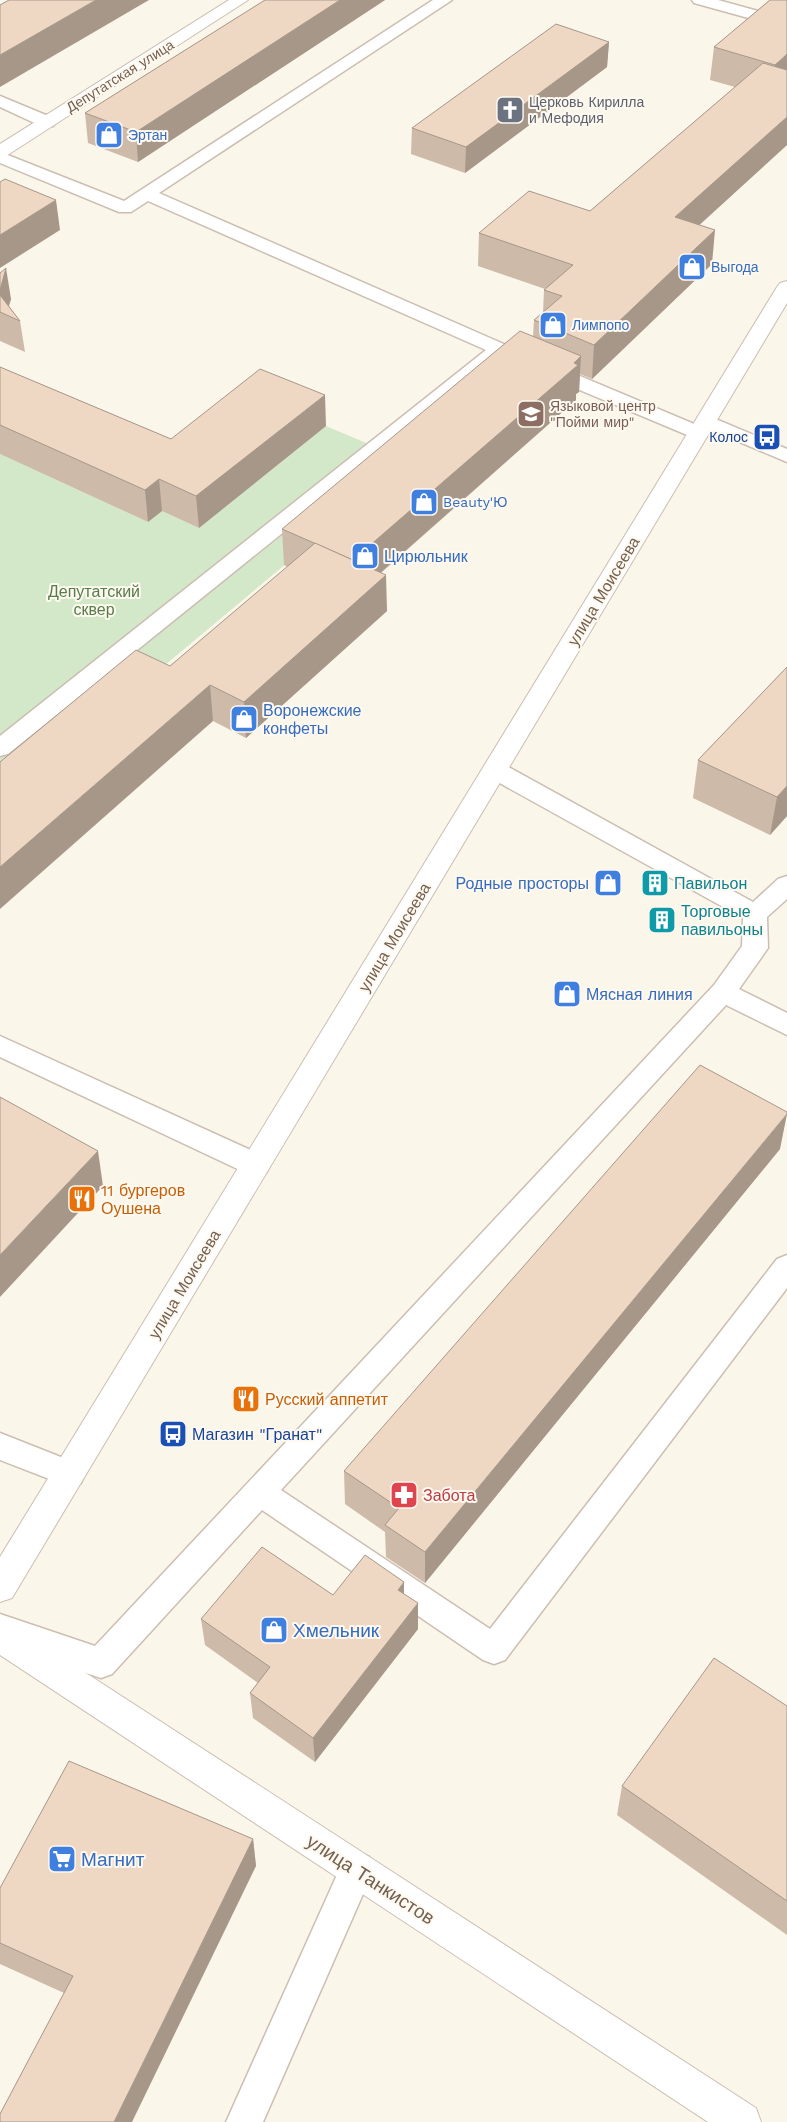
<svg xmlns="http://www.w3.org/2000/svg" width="787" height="2122" viewBox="0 0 787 2122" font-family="'Work Sans',sans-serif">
  <rect width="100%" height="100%" fill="#fbf6ea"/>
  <path fill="#d3e8c9" d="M326,426L409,461L0,803V454L148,522L162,511L199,528Z"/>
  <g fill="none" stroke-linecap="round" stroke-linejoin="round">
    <defs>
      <g id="service">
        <path d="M433,0H452L159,193L506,345L706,429L709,433L706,437L699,439L692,437L501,357L8,754L0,756V736L486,350L148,201L131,212H119L0,163V152L124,201Z"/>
        <path d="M692,0H718L758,11L760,14L752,19L694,3Z"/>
        <path d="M0,96L53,118L56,122L53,126H41L0,107Z"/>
        <path d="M706,415L787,449V462L699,425L696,421L699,417Z"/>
        <path d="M495,762L503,764L753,902L778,879L787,876V899L767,917L768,948L739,989L787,1013V1035L726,1005L281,1490L490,1629L777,1259L787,1255V1288L505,1660L494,1664L483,1660L262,1510L112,1674L101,1678L0,1644V1614L95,1646L714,985L742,946L743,918L487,776L483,770L487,764Z"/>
        <path d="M0,1036L266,1157L270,1165L266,1173L256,1176L246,1173L0,1057Z"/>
        <path d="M0,1433L81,1465L85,1474L81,1483L70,1487L0,1460Z"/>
        <path d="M357,1852L369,1857L374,1869L263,2122H226L345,1857Z"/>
      </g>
      <g id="minor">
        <path d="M229,0H248L6,156L0,157V144Z"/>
        <path d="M0,1620L12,1625L756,2108L761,2122H708L0,1655Z"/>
      </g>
      <path id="tertiary" d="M787,281V303L12,1598L0,1602V1557L777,287L780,283Z"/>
    </defs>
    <use href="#service" stroke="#ccbeb1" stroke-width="3"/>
    <use href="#minor" stroke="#ccbeb1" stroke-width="2"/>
    <use href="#tertiary" stroke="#ccbeb1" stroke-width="2"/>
    <use href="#service" fill="#fff" fill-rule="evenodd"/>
    <use href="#minor" fill="#fff" fill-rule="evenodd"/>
    <use href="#tertiary" fill="#fff" fill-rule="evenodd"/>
  </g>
  <g fill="#cdbaa9">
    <path d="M265,0H385L138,162L88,143L85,113Z"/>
    <path d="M770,0L787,145L699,225L712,264L592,379L580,374L579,392L576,394V400L381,573L387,611L246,738L213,721L170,666L288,567L284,565L282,529L533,336L534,320L543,313L544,290L545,289L478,266L479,233L590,211L735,87L710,80L714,47Z"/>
    <path d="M609,42L607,67L465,173L411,154L412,128Z"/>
    <path d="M0,273L11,299L9,306L20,321L25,352L0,341Z"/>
    <path d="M0,367L171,439L326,426L199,528L162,511L148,522L0,454Z"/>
    <path d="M787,667V816L770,835L693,798L698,760Z"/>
    <path d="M780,1149L425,1583L386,1557L385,1532L345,1504L344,1471Z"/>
    <path d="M404,1594L418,1629L315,1762L253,1718L250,1693L258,1683L205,1645L201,1619L333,1595Z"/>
    <path d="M787,1706V1935L617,1815L622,1786Z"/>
    <path d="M253,1839L256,1866L64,1993L0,1964V1888Z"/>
  </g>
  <g fill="#a79789">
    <path d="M96,0H149L0,87V55Z"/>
    <path d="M340,0H385L138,162L136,132Z"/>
    <path d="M609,42L607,67L465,173L466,147Z"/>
    <path d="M787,54V83L771,98L775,65Z"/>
    <path d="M787,117V145L672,250L675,217Z"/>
    <path d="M56,200L60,230L0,268V235Z"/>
    <path d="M715,230L712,264L592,379L594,345Z"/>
    <path d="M6,268L11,299L6,315L0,300V290Z"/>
    <path d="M581,356L579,392L576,394V400L354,596L353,560Z"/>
    <path d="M325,395L326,426L199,528L196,496Z"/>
    <path d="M159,479L162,511L148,522L145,490Z"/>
    <path d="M386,575L387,611L246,738L244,702Z"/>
    <path d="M210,685L213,721L0,909V867Z"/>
    <path d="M787,786V816L770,835L777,797Z"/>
    <path d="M787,1114L780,1149L425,1583V1552Z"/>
    <path d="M98,1151L103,1186L0,1297V1255Z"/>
    <path d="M404,1582V1609L398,1590Z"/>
    <path d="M418,1603V1629L315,1762L313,1738Z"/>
    <path d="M253,1839L256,1866L132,2122H114Z"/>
  </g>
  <g fill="#eed8c4" stroke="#a79789">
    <path d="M9,0H96L0,55V5Z"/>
    <path d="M265,0H340L136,132L85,113Z"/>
    <path d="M770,0H787V54L775,65L714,47Z"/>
    <path d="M556,24L609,42L466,147L412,128Z"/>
    <path d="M763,63L787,70V117L675,217L715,230L594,345L534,320L562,296L544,290L573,265L479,233L529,191L590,211Z"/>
    <path d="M5,179L56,200L0,235V182Z"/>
    <path d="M6,268L0,290V273Z"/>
    <path d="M0,295L20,321L0,312Z"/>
    <path d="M520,331L581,356L574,363L578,365L353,560L282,529Z"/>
    <path d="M0,367L171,439L260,369L325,395L196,496L159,479L145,490L0,425Z"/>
    <path d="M315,543L386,575L244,702L210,685L0,867V762L136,650L170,666Z"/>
    <path d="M787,667V786L777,797L698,760Z"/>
    <path d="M700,1065L787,1112V1114L425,1552L385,1525L399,1508L344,1471Z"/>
    <path d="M0,1097L98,1151L0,1255Z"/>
    <path d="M262,1547L333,1595L365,1555L404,1582L398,1590L418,1603L313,1738L250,1693L270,1667L201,1619Z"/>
    <path d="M714,1658L787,1706V1901L622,1786Z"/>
    <path d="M69,1761L253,1839L114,2122H0V2114L73,1976L0,1943V1888Z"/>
  </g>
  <defs>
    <symbol id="church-square" viewBox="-11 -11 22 22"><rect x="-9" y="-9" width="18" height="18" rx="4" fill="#6b7280" stroke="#fef9f0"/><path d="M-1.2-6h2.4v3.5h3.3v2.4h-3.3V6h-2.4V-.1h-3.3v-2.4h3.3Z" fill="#fff"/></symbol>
    <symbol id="shop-square" viewBox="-11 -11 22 22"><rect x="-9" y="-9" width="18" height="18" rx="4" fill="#3f7fe0" stroke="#fef9f0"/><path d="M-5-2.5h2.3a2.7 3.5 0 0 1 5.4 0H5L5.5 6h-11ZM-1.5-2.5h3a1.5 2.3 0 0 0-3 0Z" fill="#fff"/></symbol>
    <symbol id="school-square" viewBox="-11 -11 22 22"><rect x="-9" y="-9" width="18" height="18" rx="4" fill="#8d6e63" stroke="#fef9f0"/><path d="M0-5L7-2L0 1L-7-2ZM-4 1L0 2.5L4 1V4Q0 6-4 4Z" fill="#fff"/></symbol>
    <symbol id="bus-square" viewBox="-11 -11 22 22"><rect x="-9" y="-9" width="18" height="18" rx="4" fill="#1a4fb4" stroke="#fef9f0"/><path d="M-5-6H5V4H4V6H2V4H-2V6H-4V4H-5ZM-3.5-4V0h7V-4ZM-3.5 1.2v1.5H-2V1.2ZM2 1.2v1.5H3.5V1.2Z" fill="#fff"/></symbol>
    <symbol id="building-square" viewBox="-11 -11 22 22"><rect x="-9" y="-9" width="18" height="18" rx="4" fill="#0f9aa8" stroke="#fef9f0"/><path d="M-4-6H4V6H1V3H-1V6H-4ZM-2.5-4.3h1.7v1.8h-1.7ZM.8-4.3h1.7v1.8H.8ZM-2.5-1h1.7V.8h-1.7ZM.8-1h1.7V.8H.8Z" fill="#fff"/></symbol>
    <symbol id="restaurant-square" viewBox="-11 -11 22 22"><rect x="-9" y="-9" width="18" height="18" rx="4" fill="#e8710a" stroke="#fef9f0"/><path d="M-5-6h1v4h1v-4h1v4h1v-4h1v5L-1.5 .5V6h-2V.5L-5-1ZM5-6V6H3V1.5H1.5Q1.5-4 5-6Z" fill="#fff"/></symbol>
    <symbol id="pharmacy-square" viewBox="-11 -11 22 22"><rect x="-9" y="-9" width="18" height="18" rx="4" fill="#e0444e" stroke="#fef9f0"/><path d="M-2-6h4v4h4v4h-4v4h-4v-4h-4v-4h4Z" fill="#fff"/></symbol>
    <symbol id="supermarket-square" viewBox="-11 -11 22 22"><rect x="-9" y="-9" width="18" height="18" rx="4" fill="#3f7fe0" stroke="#fef9f0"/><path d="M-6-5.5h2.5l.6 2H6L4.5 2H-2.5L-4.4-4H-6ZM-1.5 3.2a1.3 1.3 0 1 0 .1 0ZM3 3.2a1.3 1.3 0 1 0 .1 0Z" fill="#fff"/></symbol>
  </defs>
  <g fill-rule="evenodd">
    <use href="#church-square" x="494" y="94" width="32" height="32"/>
    <use href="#shop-square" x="93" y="119" width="32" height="32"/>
    <use href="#shop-square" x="676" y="251" width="32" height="32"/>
    <use href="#shop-square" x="537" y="309" width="32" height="32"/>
    <use href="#school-square" x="515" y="398" width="32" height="32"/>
    <use href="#bus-square" x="751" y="421" width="32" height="32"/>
    <use href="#shop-square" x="408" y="486" width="32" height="32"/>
    <use href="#shop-square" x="349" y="540" width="32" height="32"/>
    <use href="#shop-square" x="228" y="703" width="32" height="32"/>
    <use href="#shop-square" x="592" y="867" width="32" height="32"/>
    <use href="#building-square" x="639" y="867" width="32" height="32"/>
    <use href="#building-square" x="646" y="904" width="32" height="32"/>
    <use href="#shop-square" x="551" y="978" width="32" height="32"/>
    <use href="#restaurant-square" x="66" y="1183" width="32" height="32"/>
    <use href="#restaurant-square" x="230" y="1383" width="32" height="32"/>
    <use href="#bus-square" x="157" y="1418" width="32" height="32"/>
    <use href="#pharmacy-square" x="388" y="1479" width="32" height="32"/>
    <use href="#shop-square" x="258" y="1614" width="32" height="32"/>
    <use href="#supermarket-square" x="46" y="1843" width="32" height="32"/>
  </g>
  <g text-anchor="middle" stroke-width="4" stroke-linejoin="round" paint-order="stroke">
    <g font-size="14" fill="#735f4f" stroke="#fef9f0">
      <text transform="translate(120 76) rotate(-32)" y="5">Депутатская улица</text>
    </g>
    <g font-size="14" fill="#5b616d" stroke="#fef9f0" text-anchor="start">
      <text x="529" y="107">Церковь Кирилла<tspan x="529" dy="16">и Мефодия</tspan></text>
    </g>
    <g font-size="14" fill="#366cbe" stroke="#fef9f0" text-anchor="start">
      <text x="128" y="140">Эртан</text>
      <text x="711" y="272">Выгода</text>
      <text x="572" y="330">Лимпопо</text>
      <text x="443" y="507">Beauty'Ю</text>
    </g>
    <g font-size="14" fill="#785e54" stroke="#fef9f0" text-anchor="start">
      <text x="550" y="411">Языковой центр<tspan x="550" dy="16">"Пойми мир"</tspan></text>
    </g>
    <g font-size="14" fill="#164399" stroke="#fef9f0" text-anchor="end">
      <text x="748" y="442">Колос</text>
    </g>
    <g font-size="16" fill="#366cbe" stroke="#fef9f0" text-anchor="start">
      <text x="384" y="562">Цирюльник</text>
      <text x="263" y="716">Воронежские<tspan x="263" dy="18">конфеты</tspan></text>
      <text x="589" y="889" text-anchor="end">Родные просторы</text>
      <text x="586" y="1000">Мясная линия</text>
    </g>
    <g font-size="16" fill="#567d4b" stroke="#fef9f0">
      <text x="94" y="597">Депутатский<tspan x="94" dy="18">сквер</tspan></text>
    </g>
    <g font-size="16" fill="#735f4f" stroke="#fef9f0">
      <text transform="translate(603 591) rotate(-59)" y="6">улица Моисеева</text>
      <text transform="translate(394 937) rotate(-59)" y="6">улица Моисеева</text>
      <text transform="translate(184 1284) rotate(-59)" y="6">улица Моисеева</text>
    </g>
    <g font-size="16" fill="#0d838f" stroke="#fef9f0" text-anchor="start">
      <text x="674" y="889">Павильон</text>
      <text x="681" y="917">Торговые<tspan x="681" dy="18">павильоны</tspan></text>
    </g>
    <g font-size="16" fill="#c56008" stroke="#fef9f0" text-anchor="start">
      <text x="101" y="1196">11 бургеров<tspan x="101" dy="18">Оушена</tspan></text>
      <text x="265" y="1405">Русский аппетит</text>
    </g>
    <g font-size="16" fill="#164399" stroke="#fef9f0" text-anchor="start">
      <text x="192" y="1440">Магазин "Гранат"</text>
    </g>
    <g font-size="16" fill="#be3a42" stroke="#fef9f0" text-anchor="start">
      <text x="423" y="1501">Забота</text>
    </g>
    <g font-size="19" fill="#366cbe" stroke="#fef9f0" text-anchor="start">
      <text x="293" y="1637">Хмельник</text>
      <text x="81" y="1866">Магнит</text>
    </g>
    <g font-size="19" fill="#735f4f" stroke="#fef9f0">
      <text transform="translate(371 1879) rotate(33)" y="7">улица Танкистов</text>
    </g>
  </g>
</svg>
